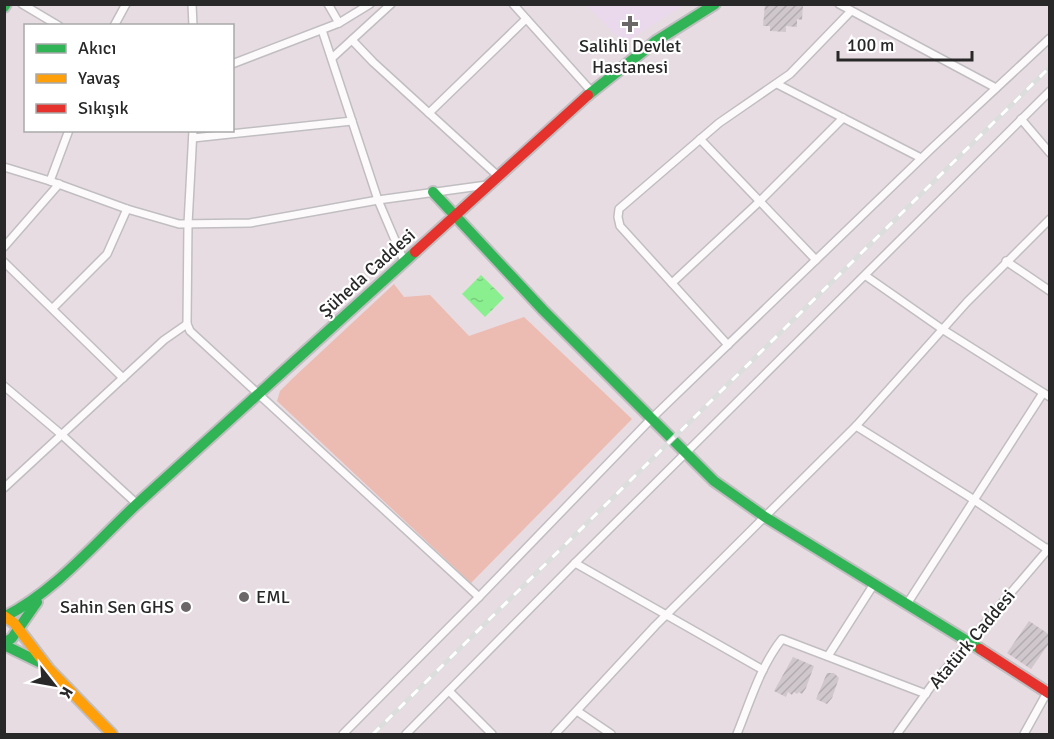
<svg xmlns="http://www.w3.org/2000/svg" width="1054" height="739" viewBox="0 0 1054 739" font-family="Signika,sans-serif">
  <defs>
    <pattern id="water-ripples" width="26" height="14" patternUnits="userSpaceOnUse" patternTransform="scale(1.5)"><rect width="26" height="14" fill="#8aef8f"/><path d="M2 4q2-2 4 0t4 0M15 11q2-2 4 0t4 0" fill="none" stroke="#77cd7b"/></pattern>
    <pattern id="building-hatch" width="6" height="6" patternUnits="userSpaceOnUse" patternTransform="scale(1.5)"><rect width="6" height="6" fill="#cfc7cc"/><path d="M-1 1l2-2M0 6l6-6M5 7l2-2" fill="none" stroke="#b2abaf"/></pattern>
  </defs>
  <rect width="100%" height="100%" fill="#e8dce3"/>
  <path fill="#ead8ec" d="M586,5H684L624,43Z"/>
  <path fill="#ecbbb2" d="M394,284L404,297L430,295L469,336L524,317L632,419L471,583L277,401L280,391L292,379Z"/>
  <path fill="url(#water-ripples)" d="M481,275L504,298L485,317L462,294Z"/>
  <g fill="url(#building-hatch)">
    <path d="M765,4L803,5L802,20L797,19V27L786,26V32L770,31V26H763Z"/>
    <path d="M1029,621L1050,635V642L1031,669L1007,653Z"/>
    <path d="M793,657L814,666L806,688L802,694L799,692L797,694L794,692L792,695L788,692L786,697L774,691Z"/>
    <path d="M827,673H834L839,678L832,698L827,704L816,699Z"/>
  </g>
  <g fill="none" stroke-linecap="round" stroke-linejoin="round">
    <defs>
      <g id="street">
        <path d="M22,4L59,26"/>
        <path d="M192,4L193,26"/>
        <path d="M328,4L339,23"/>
        <path d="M513,4L592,92"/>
        <path d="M839,4L996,88"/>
        <path d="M114,26L126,4"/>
        <path d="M322,30L378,200L404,261"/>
        <path d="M352,40L373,62L498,176"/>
        <path d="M332,58L391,4"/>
        <path d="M232,64L339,23L370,4"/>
        <path d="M777,84L921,158"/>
        <path d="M429,113L526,19"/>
        <path d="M1021,119L1050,153"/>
        <path d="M193,130L188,224L187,324L190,331L479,597"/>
        <path d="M193,138L352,121"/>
        <path d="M700,139L816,260"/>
        <path d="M4,167L50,181L127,209L179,224L250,223L378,200L487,185"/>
        <path d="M50,181L69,130"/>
        <path d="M4,247L59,184"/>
        <path d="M1006,261L1050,291"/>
        <path d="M4,262L123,378"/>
        <path d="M866,276L942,329L1050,397"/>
        <path d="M672,283L760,201L843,118"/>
        <path d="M53,308L107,254L127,209"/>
        <path d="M728,345L620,226L618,217L619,209L719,123L790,74L851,11"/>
        <path d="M4,386L62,435L137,504"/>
        <path d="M856,426L968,496L1050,551"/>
        <path d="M4,488L164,340L187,324"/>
        <path d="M575,563L763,670"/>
        <path d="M907,604L1043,393"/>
        <path d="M828,656L874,584"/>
        <path d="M449,691L492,734"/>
        <path d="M577,711L611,734"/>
        <path d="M343,734L479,597L652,418L932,148L1050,38"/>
        <path d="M406,734L575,563L1050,91"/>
        <path d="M555,734L655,626L856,426L967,302L1050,219"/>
        <path d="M737,734C750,702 760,667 782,639L926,694"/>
        <path d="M897,734L932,685L1050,547"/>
        <path d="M1024,734L1049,689"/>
      </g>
      <g id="fast">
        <path d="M4,7L6,4"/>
        <path d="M588,95L656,41L715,4"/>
        <path d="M433,192L543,310L714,481L765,517L980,649"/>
        <path d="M4,617C56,591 96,542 138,503C230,419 323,336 415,252"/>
        <path d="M4,643L12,638L37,602"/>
        <path d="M4,645L39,662"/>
      </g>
      <path id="slow" d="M4,616L14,623L49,669L112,734"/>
      <g id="jam">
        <path d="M415,252L588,95"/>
        <path d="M980,649L1050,694"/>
      </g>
    </defs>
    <use href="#street" stroke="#c0bec0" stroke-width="10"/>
    <use href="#fast" stroke="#c0bec0" stroke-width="14"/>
    <use href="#slow" stroke="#c0bec0" stroke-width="14"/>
    <use href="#jam" stroke="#c0bec0" stroke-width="14"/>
    <use href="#street" stroke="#fcfafb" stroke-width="7"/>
    <use href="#fast" stroke="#30b455" stroke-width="10"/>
    <use href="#slow" stroke="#ff9f0a" stroke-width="10"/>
    <use href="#jam" stroke="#e5322d" stroke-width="10"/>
    <defs>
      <path id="rail" d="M373,734L1050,67"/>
    </defs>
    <use href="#rail" stroke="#dcdedd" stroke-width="5"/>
    <use href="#rail" stroke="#fff" stroke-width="3" stroke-dasharray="9" stroke-linecap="butt"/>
  </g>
  <g fill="#6b6769" stroke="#fff" stroke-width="2">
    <path d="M627 15h6v6h6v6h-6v6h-6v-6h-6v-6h6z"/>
    <circle cx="244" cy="597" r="6"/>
    <circle cx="186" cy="607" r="6"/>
  </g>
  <g text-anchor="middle" stroke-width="4.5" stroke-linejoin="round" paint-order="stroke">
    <g font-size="18" fill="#282828" stroke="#fff">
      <text x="630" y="52">Salihli Devlet<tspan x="630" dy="21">Hastanesi</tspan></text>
      <text x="256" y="603" text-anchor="start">EML</text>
      <text x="174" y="613" text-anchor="end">Sahin Sen GHS</text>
    </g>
    <g font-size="18" fill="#282828" stroke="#fff">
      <text transform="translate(367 273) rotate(-42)" y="6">Şüheda Caddesi</text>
      <text transform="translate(972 639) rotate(-50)" y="6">Atatürk Caddesi</text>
    </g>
  </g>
  <rect width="1054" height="739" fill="none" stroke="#282828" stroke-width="12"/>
  <rect x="24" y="24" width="210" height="108" fill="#ffffff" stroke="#a9a9a9" stroke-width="1.5"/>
  <rect x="36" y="44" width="30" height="9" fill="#30b455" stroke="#a9a9a9" stroke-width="1.5"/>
  <text x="78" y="54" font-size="18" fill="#282828">Akıcı</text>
  <rect x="36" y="74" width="30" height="9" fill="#ff9f0a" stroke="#a9a9a9" stroke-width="1.5"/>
  <text x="78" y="84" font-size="18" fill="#282828">Yavaş</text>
  <rect x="36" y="104" width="30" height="9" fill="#e5322d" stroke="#a9a9a9" stroke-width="1.5"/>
  <text x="78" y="114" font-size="18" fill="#282828">Sıkışık</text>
  <g transform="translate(54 685) rotate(121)" stroke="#ffffff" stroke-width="4.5" paint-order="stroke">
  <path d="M0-4.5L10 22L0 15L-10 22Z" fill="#282828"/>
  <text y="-9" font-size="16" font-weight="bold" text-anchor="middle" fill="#282828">K</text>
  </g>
  <path d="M838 51v9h134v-9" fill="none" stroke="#282828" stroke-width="3"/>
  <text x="847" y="51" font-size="18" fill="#282828" stroke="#ffffff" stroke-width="4.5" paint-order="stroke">100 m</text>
</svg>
